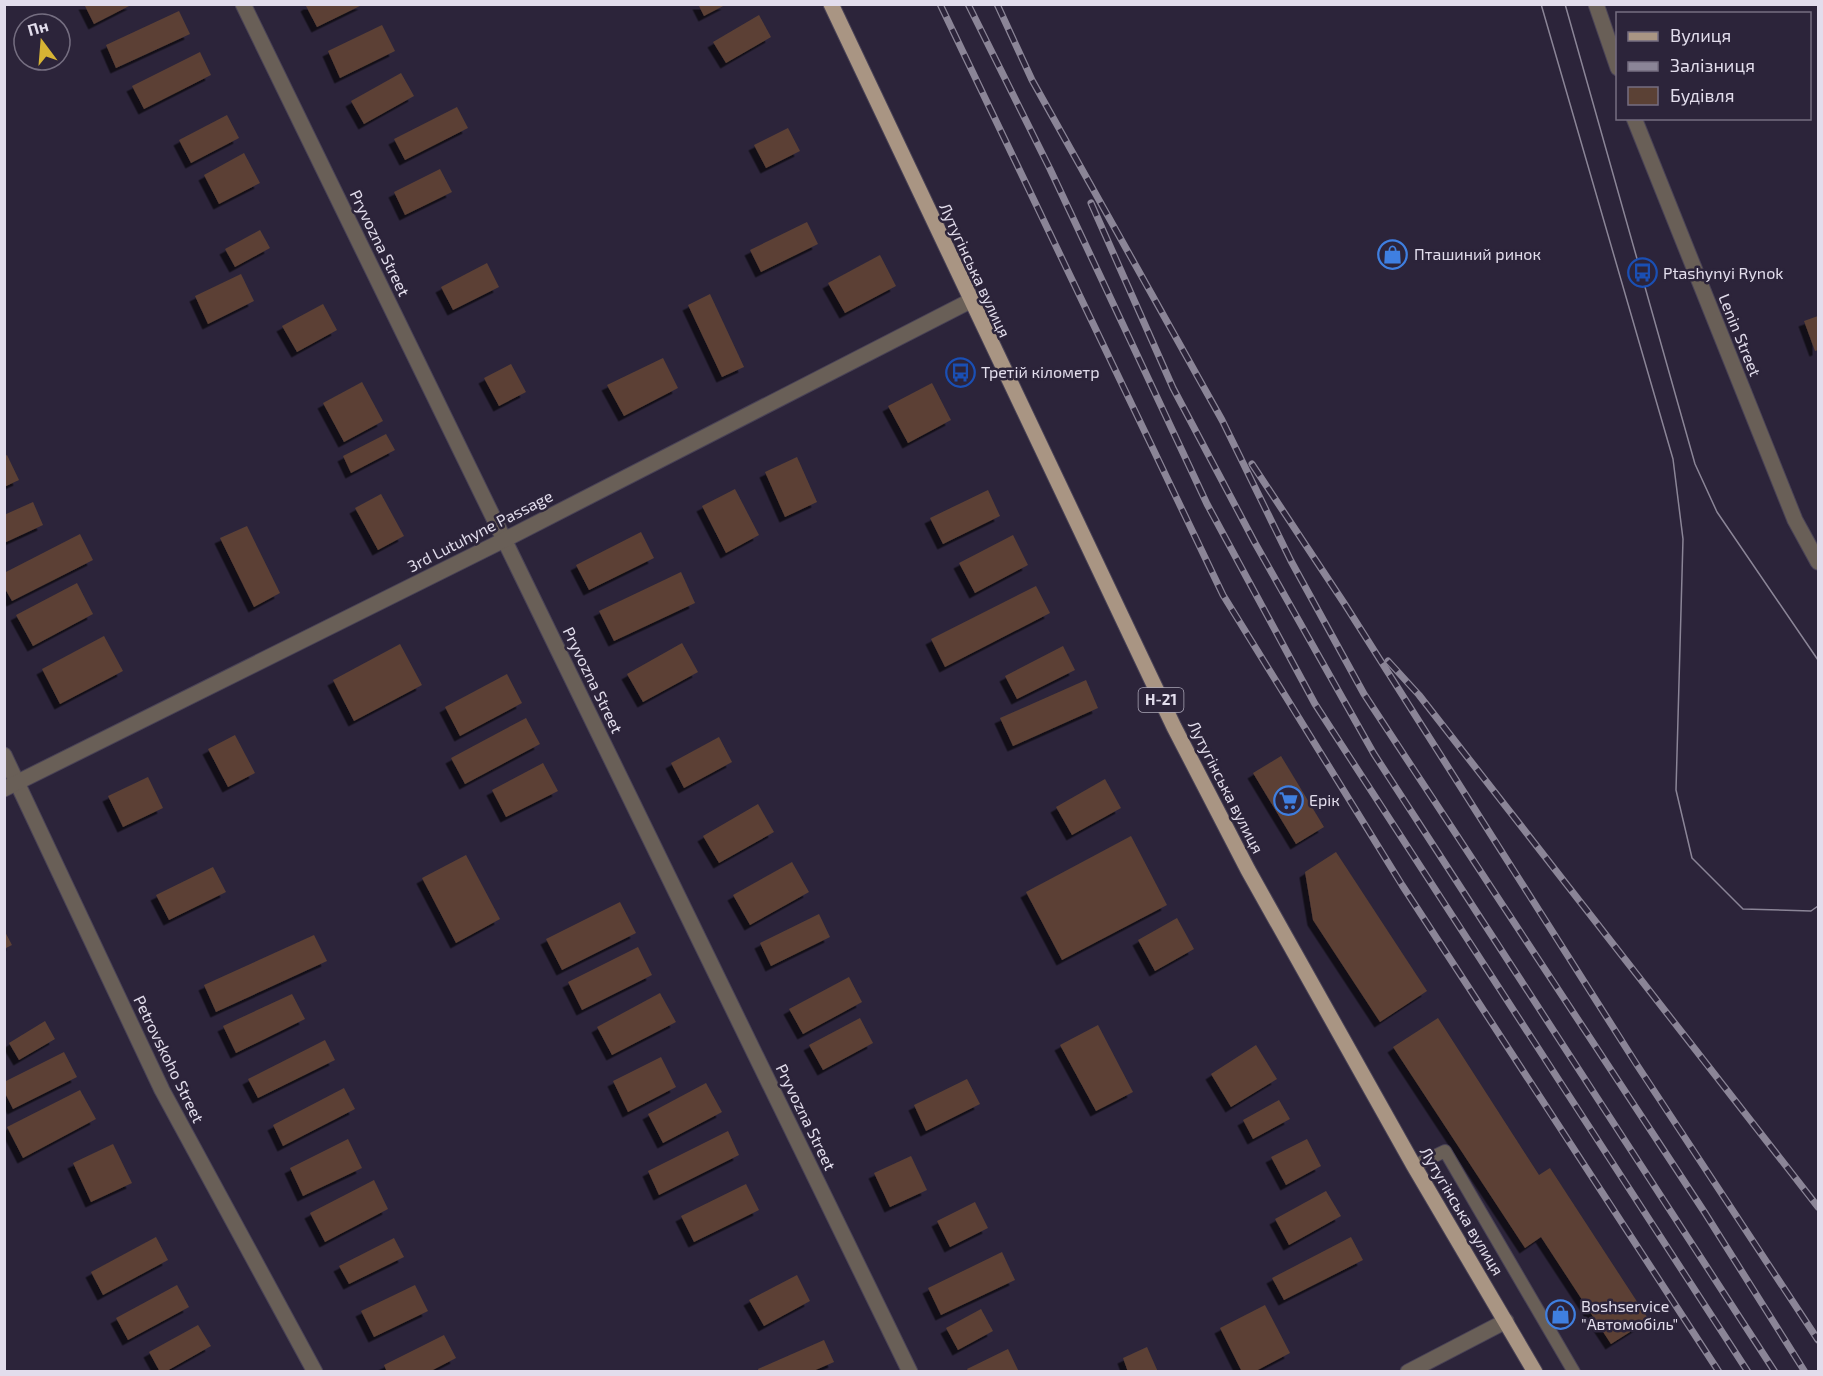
<svg xmlns="http://www.w3.org/2000/svg" width="1823" height="1376" viewBox="0 0 1823 1376" font-family="'Exo 2',sans-serif">
  <defs>
    <filter id="shadow"><feDropShadow dx="-5.5" dy="5.5" stdDeviation="0" flood-color="#0009"/></filter>
  </defs>
  <rect width="100%" height="100%" fill="#2c243a"/>
  <g fill="#5b4135" filter="url(#shadow)">
    <path d="M84,4H133L94,24Z"/>
    <path d="M309,4H364L317,27L306,6Z"/>
    <path d="M698,4H727L704,16Z"/>
    <path d="M179,11L190,34L116,68L106,45Z"/>
    <path d="M759,15L771,37L726,63L713,42Z"/>
    <path d="M382,25L395,51L340,78L328,51Z"/>
    <path d="M200,52L211,75L144,109L132,86Z"/>
    <path d="M401,73L414,96L364,124L351,101Z"/>
    <path d="M457,107L468,128L405,160L394,139Z"/>
    <path d="M227,115L239,138L191,163L179,140Z"/>
    <path d="M788,128L800,151L766,168L754,145Z"/>
    <path d="M244,153L260,183L219,204L204,175Z"/>
    <path d="M440,169L452,192L405,215L394,192Z"/>
    <path d="M807,222L818,244L761,272L750,250Z"/>
    <path d="M260,230L270,248L235,267L225,249Z"/>
    <path d="M880,255L896,286L845,313L828,283Z"/>
    <path d="M487,263L499,287L453,310L441,287Z"/>
    <path d="M241,274L254,301L208,324L195,296Z"/>
    <path d="M710,294L744,367L722,377L688,305Z"/>
    <path d="M323,304L337,330L297,352L282,326Z"/>
    <path d="M1818,316V350L1815,351L1804,321Z"/>
    <path d="M663,358L678,388L624,416L607,385Z"/>
    <path d="M511,364L526,392L499,406L484,378Z"/>
    <path d="M362,382L383,421L344,442L323,403Z"/>
    <path d="M932,383L951,420L908,443L888,406Z"/>
    <path d="M386,434L395,450L351,473L343,456Z"/>
    <path d="M7,455L19,480L4,487V457Z"/>
    <path d="M797,457L817,502L785,517L765,472Z"/>
    <path d="M735,489L759,535L726,553L702,506Z"/>
    <path d="M988,490L1000,516L943,544L930,518Z"/>
    <path d="M381,494L404,536L378,550L355,508Z"/>
    <path d="M33,502L43,525L4,543V515Z"/>
    <path d="M247,526L280,593L254,607L220,538Z"/>
    <path d="M641,532L654,558L589,590L576,565Z"/>
    <path d="M80,534L93,560L12,601L4,587V573Z"/>
    <path d="M1013,535L1028,565L975,593L959,563Z"/>
    <path d="M681,572L695,603L614,641L599,611Z"/>
    <path d="M77,583L93,614L33,646L16,615Z"/>
    <path d="M1036,586L1050,613L945,667L931,639Z"/>
    <path d="M104,636L123,671L60,704L42,669Z"/>
    <path d="M682,643L698,672L643,702L627,674Z"/>
    <path d="M400,644L422,685L354,721L333,680Z"/>
    <path d="M1063,646L1075,670L1017,699L1005,676Z"/>
    <path d="M507,674L522,703L460,736L445,707Z"/>
    <path d="M1086,680L1098,708L1013,746L1000,718Z"/>
    <path d="M526,718L540,744L465,784L451,758Z"/>
    <path d="M235,735L255,773L228,787L208,749Z"/>
    <path d="M719,737L732,762L684,788L671,763Z"/>
    <path d="M1281,756L1324,827L1296,844L1253,773Z"/>
    <path d="M543,763L558,791L506,817L492,790Z"/>
    <path d="M148,777L163,808L123,827L108,796Z"/>
    <path d="M1105,779L1121,808L1072,835L1056,807Z"/>
    <path d="M758,804L774,832L719,863L703,836Z"/>
    <path d="M1131,836L1167,905L1062,960L1026,892Z"/>
    <path d="M1336,852L1427,991L1380,1022L1313,920L1305,872Z"/>
    <path d="M466,855L500,919L456,943L422,878Z"/>
    <path d="M792,862L809,892L750,925L733,895Z"/>
    <path d="M213,867L226,892L169,920L156,895Z"/>
    <path d="M620,902L636,933L562,970L546,939Z"/>
    <path d="M819,914L830,937L771,966L760,943Z"/>
    <path d="M1177,918L1194,949L1155,971L1138,940Z"/>
    <path d="M4,930L12,945L4,949Z"/>
    <path d="M314,935L327,961L216,1012L204,985Z"/>
    <path d="M638,947L652,975L582,1010L568,982Z"/>
    <path d="M849,977L862,1002L803,1034L789,1009Z"/>
    <path d="M660,993L676,1022L612,1055L597,1027Z"/>
    <path d="M292,994L305,1019L236,1053L223,1026Z"/>
    <path d="M860,1018L873,1043L823,1070L809,1045Z"/>
    <path d="M1438,1018L1539,1175L1550,1168L1649,1320L1611,1344L1541,1237L1525,1248L1393,1047Z"/>
    <path d="M45,1021L55,1039L19,1060L9,1043Z"/>
    <path d="M1098,1025L1133,1092L1096,1111L1060,1045Z"/>
    <path d="M325,1040L335,1060L258,1098L248,1079Z"/>
    <path d="M1256,1045L1277,1079L1231,1107L1211,1074Z"/>
    <path d="M64,1052L77,1077L13,1109L4,1091V1082Z"/>
    <path d="M661,1057L676,1087L628,1112L613,1081Z"/>
    <path d="M967,1079L980,1104L926,1131L914,1105Z"/>
    <path d="M706,1083L722,1112L663,1143L648,1114Z"/>
    <path d="M344,1088L355,1109L283,1146L273,1125Z"/>
    <path d="M80,1090L96,1119L23,1158L7,1127Z"/>
    <path d="M1279,1100L1290,1119L1253,1139L1243,1120Z"/>
    <path d="M728,1131L739,1155L659,1195L648,1171Z"/>
    <path d="M348,1139L362,1168L303,1196L290,1168Z"/>
    <path d="M1307,1139L1321,1166L1286,1185L1271,1157Z"/>
    <path d="M113,1144L132,1183L91,1202L73,1163Z"/>
    <path d="M911,1156L927,1190L890,1207L874,1173Z"/>
    <path d="M374,1180L388,1209L325,1242L310,1213Z"/>
    <path d="M746,1184L759,1210L694,1242L681,1216Z"/>
    <path d="M1326,1191L1341,1216L1289,1245L1275,1219Z"/>
    <path d="M975,1202L988,1228L950,1247L937,1221Z"/>
    <path d="M156,1237L168,1260L103,1295L91,1272Z"/>
    <path d="M1351,1237L1363,1260L1284,1300L1272,1278Z"/>
    <path d="M394,1238L404,1257L349,1284L339,1266Z"/>
    <path d="M1002,1252L1015,1280L941,1315L928,1288Z"/>
    <path d="M797,1275L810,1301L764,1326L749,1300Z"/>
    <path d="M177,1285L189,1307L128,1340L116,1318Z"/>
    <path d="M415,1285L428,1311L374,1337L361,1311Z"/>
    <path d="M1265,1305L1290,1353L1254,1372H1242L1220,1328Z"/>
    <path d="M981,1309L993,1331L958,1350L946,1328Z"/>
    <path d="M198,1325L211,1346L165,1372H160L149,1352Z"/>
    <path d="M444,1335L456,1358L429,1372H387L384,1365Z"/>
    <path d="M824,1340L834,1362L811,1372H759L758,1369Z"/>
    <path d="M1147,1347L1158,1372H1128L1123,1358Z"/>
    <path d="M1008,1349L1019,1372H969L967,1369Z"/>
  </g>
  <g fill="none" stroke-linecap="round" stroke-linejoin="round">
    <defs>
      <path id="service" d="M1414,1166L1445,1151L1574,1372"/>
      <g id="minor">
        <path d="M243,4L910,1372"/>
        <path d="M1596,4L1618,68"/>
        <path d="M1634,118L1795,520L1818,562"/>
        <path d="M4,755L162,1090L315,1372"/>
        <path d="M4,789L504,540L970,301"/>
      </g>
      <path id="tertiary" d="M1408,1372L1506,1321"/>
      <path id="primary" d="M831,4L1174,727L1248,870L1414,1166L1535,1372"/>
    </defs>
    <use href="#service" stroke="#494256" stroke-width="14"/>
    <use href="#minor" stroke="#494256" stroke-width="17"/>
    <use href="#tertiary" stroke="#494256" stroke-width="17"/>
    <use href="#primary" stroke="#494256" stroke-width="17"/>
    <use href="#service" stroke="#695f57" stroke-width="12"/>
    <use href="#minor" stroke="#695f57" stroke-width="15"/>
    <use href="#tertiary" stroke="#695f57" stroke-width="15"/>
    <use href="#primary" stroke="#a99583" stroke-width="15"/>
    <g stroke="#8b8597" stroke-width="1.5">
      <path d="M1541,4L1673,459L1683,539L1676,790L1692,858L1743,909L1811,911L1818,906"/>
      <path d="M1565,4L1695,464L1717,512L1818,660"/>
    </g>
    <defs>
      <g id="rail">
        <path d="M940,4L1223,595L1402,885L1719,1372"/>
        <path d="M968,4L1050,169L1207,504L1315,704L1748,1372"/>
        <path d="M997,4L1032,80L1222,420L1291,561L1364,694L1705,1213L1805,1372"/>
        <path d="M1091,203L1173,388L1255,543L1374,754L1775,1372"/>
        <path d="M1252,464L1344,603L1637,1065L1818,1340"/>
        <path d="M1388,661L1419,695L1818,1207"/>
      </g>
    </defs>
    <use href="#rail" stroke="#8b8597" stroke-width="7"/>
    <use href="#rail" stroke="#2c243a" stroke-width="4.5" stroke-dasharray="14" stroke-linecap="butt"/>
  </g>
  <defs>
    <symbol id="shop-ring" viewBox="-11 -11 22 22"><circle r="9.5" fill="#2c243a" stroke="#3f7fe0" stroke-width="1.5"/><path d="M-5-2.5h2.3a2.7 3.5 0 0 1 5.4 0H5L5.5 6h-11ZM-1.5-2.5h3a1.5 2.3 0 0 0-3 0Z" fill="#3f7fe0"/></symbol>
    <symbol id="bus-ring" viewBox="-11 -11 22 22"><circle r="9.5" fill="#2c243a" stroke="#1a4fb4" stroke-width="1.5"/><path d="M-5-6H5V4H4V6H2V4H-2V6H-4V4H-5ZM-3.5-4V0h7V-4ZM-3.5 1.2v1.5H-2V1.2ZM2 1.2v1.5H3.5V1.2Z" fill="#1a4fb4"/></symbol>
    <symbol id="supermarket-ring" viewBox="-11 -11 22 22"><circle r="9.5" fill="#2c243a" stroke="#3f7fe0" stroke-width="1.5"/><path d="M-6-5.5h2.5l.6 2H6L4.5 2H-2.5L-4.4-4H-6ZM-1.5 3.2a1.3 1.3 0 1 0 .1 0ZM3 3.2a1.3 1.3 0 1 0 .1 0Z" fill="#3f7fe0"/></symbol>
  </defs>
  <g fill-rule="evenodd">
    <use href="#shop-ring" x="1376" y="238" width="33" height="33"/>
    <use href="#bus-ring" x="1626" y="256" width="33" height="33"/>
    <use href="#bus-ring" x="944" y="356" width="33" height="33"/>
    <use href="#supermarket-ring" x="1272" y="784" width="33" height="33"/>
    <use href="#shop-ring" x="1544" y="1298" width="33" height="33"/>
  </g>
  <g text-anchor="middle" stroke-width="5" stroke-linejoin="round" paint-order="stroke">
    <rect fill="#2c243a" stroke="#aba6b7" stroke-width="1.5" x="1138.5" y="688" width="45" height="24" rx="4.5"/>
    <g font-size="15" font-weight="bold" fill="#e2ddec">
      <text x="1161" y="705">Н-21</text>
    </g>
    <g font-size="16" fill="#e2ddec" stroke="#2c243a">
      <text transform="translate(380 243) rotate(64)" y="6">Pryvozna Street</text>
      <text transform="translate(975 270) rotate(65)" y="6">Лутугінська вулиця</text>
      <text transform="translate(1740 335) rotate(68)" y="6">Lenin Street</text>
      <text transform="translate(480 531) rotate(-27)" y="6">3rd Lutuhyne Passage</text>
      <text transform="translate(593 680) rotate(64)" y="6">Pryvozna Street</text>
      <text transform="translate(1226 787) rotate(63)" y="6">Лутугінська вулиця</text>
      <text transform="translate(169 1059) rotate(64)" y="6">Petrovskoho Street</text>
      <text transform="translate(806 1117) rotate(64)" y="6">Pryvozna Street</text>
      <text transform="translate(1462 1211) rotate(59)" y="6">Лутугінська вулиця</text>
    </g>
    <g font-size="16" fill="#e2ddec" stroke="#2c243a" text-anchor="start">
      <text x="1414" y="260">Пташиний ринок</text>
      <text x="1663" y="279">Ptashynyi Rynok</text>
      <text x="981" y="378">Третій кілометр</text>
      <text x="1309" y="806">Ерік</text>
      <text x="1581" y="1312">Boshservice<tspan x="1581" dy="18">"Автомобіль"</tspan></text>
    </g>
  </g>
  <rect width="1823" height="1376" fill="none" stroke="#e2ddec" stroke-width="12"/>
  <rect x="1616" y="12" width="195" height="108" fill="#2c243a" stroke="#756e81" stroke-width="1.5"/>
  <rect x="1628" y="32" width="30" height="9" fill="#a99583" stroke="#756e81" stroke-width="1.5"/>
  <text x="1670" y="42" font-size="18" fill="#e2ddec">Вулиця</text>
  <rect x="1628" y="62" width="30" height="9" fill="#8b8597" stroke="#756e81" stroke-width="1.5"/>
  <text x="1670" y="72" font-size="18" fill="#e2ddec">Залізниця</text>
  <rect x="1628" y="87" width="30" height="18" fill="#5b4135" stroke="#756e81" stroke-width="1.5"/>
  <text x="1670" y="102" font-size="18" fill="#e2ddec">Будівля</text>
  <g transform="translate(42 42) rotate(344)"><circle r="28" fill="#2c243a" stroke="#756e81" stroke-width="1.5"/>
  <path d="M0-4.5L10 22L0 15L-10 22Z" fill="#d7b434"/>
  <text y="-9" font-size="16" font-weight="bold" text-anchor="middle" fill="#e2ddec">Пн</text>
  </g>
</svg>
